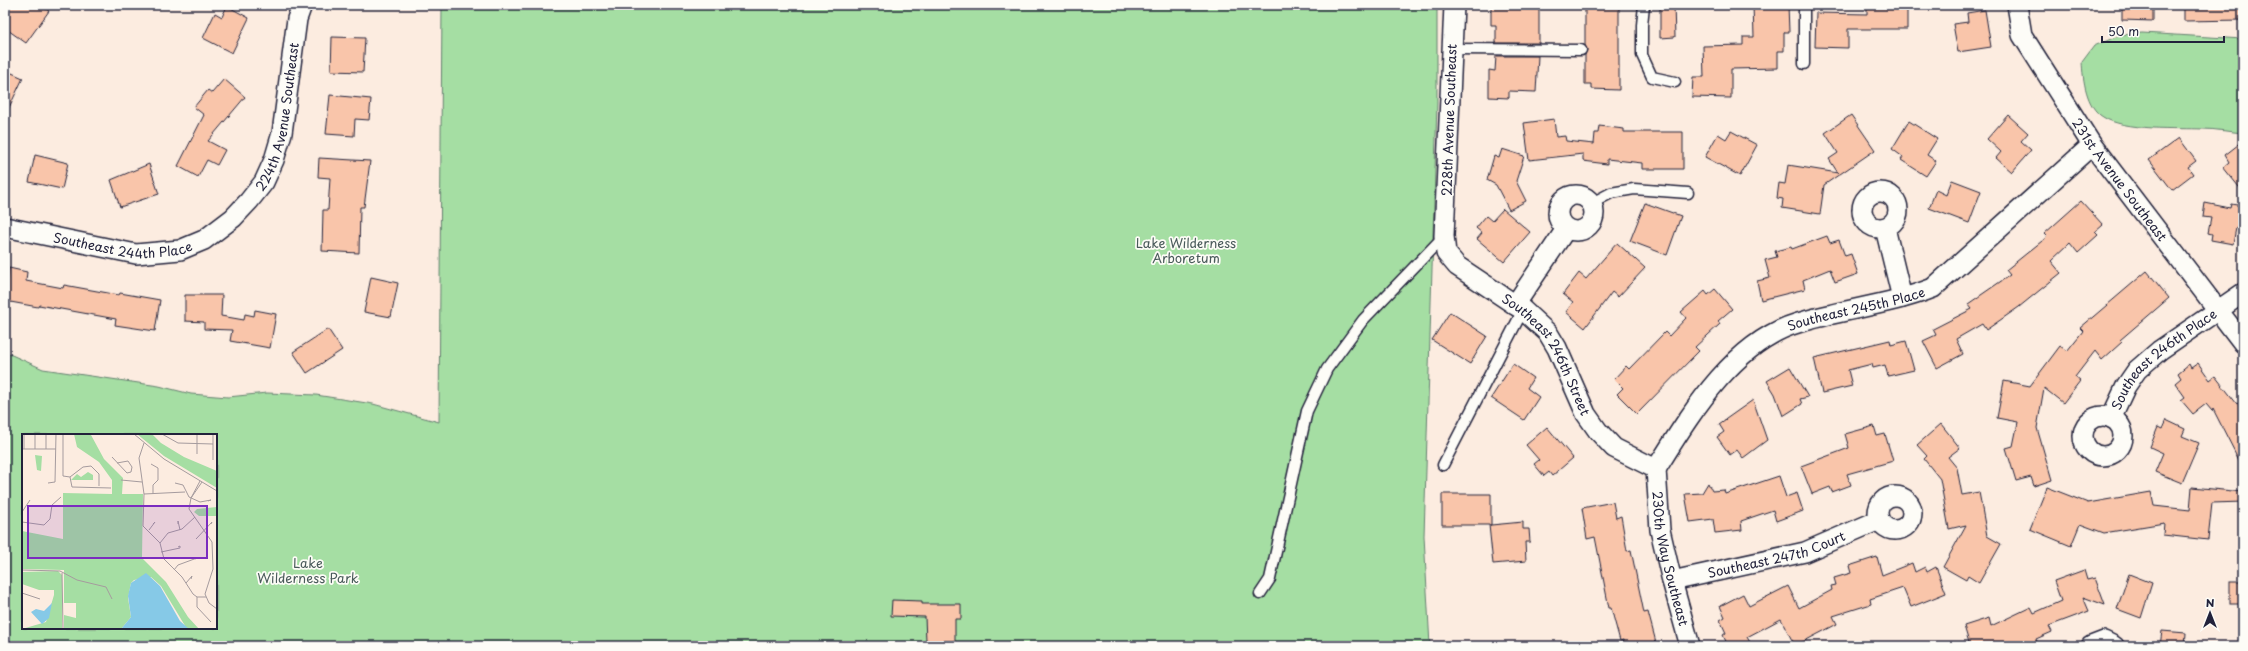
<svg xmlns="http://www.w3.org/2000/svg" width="2248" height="651" viewBox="0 0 2248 651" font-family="'Playpen Sans',sans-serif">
  <rect width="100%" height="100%" fill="#fcece0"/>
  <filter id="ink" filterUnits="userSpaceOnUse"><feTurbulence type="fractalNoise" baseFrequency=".025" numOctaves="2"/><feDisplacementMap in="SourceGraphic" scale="8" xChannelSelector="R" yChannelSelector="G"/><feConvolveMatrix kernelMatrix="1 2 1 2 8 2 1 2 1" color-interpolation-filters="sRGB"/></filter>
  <g filter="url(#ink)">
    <g fill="#a5dea3" stroke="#64806f" fill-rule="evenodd">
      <path d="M442,5H1437V102L1424,536L1430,646H5V352L43,369L159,386L191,394L228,397L267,393L316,395L373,404L439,422ZM23,435H216V628H23Z"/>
      <path d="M2142,33L2243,39V133C2230,132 2216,129 2203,129C2178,128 2124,131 2103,117C2086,107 2083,79 2082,62L2094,46L2121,35Z"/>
    </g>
    <g fill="#f9c5aa" stroke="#22223b">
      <path d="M12,5H40L49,11L26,43L5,28V14Z"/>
      <path d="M1493,5L1539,7V43H1496V25H1491V6Z"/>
      <path d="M1588,5H1619V90L1591,89V84H1585V55L1587,50L1585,45V7H1588Z"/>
      <path d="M1660,5H1674L1675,37L1660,38Z"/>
      <path d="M1753,5H1788L1789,32H1784V51H1778V68L1731,69V98L1692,97L1693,77H1704L1703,46L1743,45V37H1754Z"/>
      <path d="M2122,5H2153V21L2122,20Z"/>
      <path d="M2184,5H2243V20L2184,21Z"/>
      <path d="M227,6L249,18L232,53L203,38L215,13L222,17Z"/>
      <path d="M1867,6H1907V29H1848V48L1815,47L1816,13L1867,14Z"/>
      <path d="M1985,10L1991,47L1958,52L1953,24L1968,22L1967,13Z"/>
      <path d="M332,37L365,38L363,72L331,71Z"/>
      <path d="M1496,56H1538L1536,92L1509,91V98L1489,97V70L1495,71Z"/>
      <path d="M5,70L23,78L5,116Z"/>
      <path d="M224,79L245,97L208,141L225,150L217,165L207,160L198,177L178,166L204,115L194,107L208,90L212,93Z"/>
      <path d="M330,95L371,99L369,120L355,119L354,136L326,134Z"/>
      <path d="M1851,115L1875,150L1824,185L1820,214L1782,208L1783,199L1777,198L1779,183L1785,184L1788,165L1838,173L1829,159L1838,153L1825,133Z"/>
      <path d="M2008,115L2028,133L2021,141L2031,150L2012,172L1996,158L2001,152L1987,139Z"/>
      <path d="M1554,119L1556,137L1565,136L1566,141L1594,144L1595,133H1598L1599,126L1624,129V132H1683V169H1642V163L1607,159V164L1583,161V154L1529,160L1524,123Z"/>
      <path d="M1909,121L1937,139L1927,155L1936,161L1926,176L1901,160L1903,157L1892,149Z"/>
      <path d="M1731,131L1757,145L1740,176L1705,157L1718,134L1726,139Z"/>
      <path d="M2179,138L2196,161L2188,167L2193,174L2172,190L2149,160Z"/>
      <path d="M2243,141V192L2223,167L2229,162L2225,155Z"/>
      <path d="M1502,149L1524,156L1516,181L1526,201L1509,210L1496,185L1487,180L1494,156L1499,158Z"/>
      <path d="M35,155L68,163L62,189L29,182Z"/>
      <path d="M319,158L370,161L364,207H360L359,253L322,251L323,210H328L330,178L318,177Z"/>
      <path d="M149,164L159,194L120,207L111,180Z"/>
      <path d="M1952,180L1981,191L1969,223L1929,208L1936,190L1946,195Z"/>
      <path d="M2081,201L2103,225L2095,232L2098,235L2078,253L2070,243L2051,261L2061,273L2019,307L1986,330L1982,324L1956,339L1963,354L1937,368L1923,341L1936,335L1933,329L1972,309L1968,304L2010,275L2006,270L2047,237L2044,234Z"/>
      <path d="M1645,203L1681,216L1667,255L1630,241Z"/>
      <path d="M2205,203L2230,208L2231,204L2243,206V230L2236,228L2233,244L2211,240L2212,234L2208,233L2211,218L2203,217Z"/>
      <path d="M1503,209L1530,232L1504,262L1477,239L1482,233L1476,228L1486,216L1492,221Z"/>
      <path d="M1827,236L1830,243L1839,240L1845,256L1851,254L1858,274L1835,282L1830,269L1803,280L1805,289L1761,300L1757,281L1770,278L1765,260L1777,257L1775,251L1791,247L1792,249Z"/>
      <path d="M1617,243L1645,268L1618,297L1612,292L1585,328L1566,312L1573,302L1563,294L1579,273L1586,279Z"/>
      <path d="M9,268L27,272L26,281L63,288L64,285L119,295L120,293L160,300L155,331L115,325L116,319L39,305L38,307L5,301Z"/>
      <path d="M2147,271L2169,298L2120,340L2122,342L2102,360L2095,351L2075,377L2080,381L2063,403L2044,388L2037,428L2052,480L2034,486L2031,477L2016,481L2006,448L2013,446L2018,422L1997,418L2004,381L2030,386L2060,346L2067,351L2083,331L2080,328Z"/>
      <path d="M371,277L398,283L391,317L364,312Z"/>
      <path d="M1715,289L1732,309L1718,321L1720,324L1695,347L1699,351L1637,414L1617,394L1623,388L1614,379L1626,366L1629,369L1665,332L1669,336L1686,318L1681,312L1705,291L1708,295Z"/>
      <path d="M185,295H222L221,316L244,320L245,314L254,316L255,310L276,314L270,348L230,341L232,330L204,329V322L185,321Z"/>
      <path d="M1450,312L1487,336L1470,364L1432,340Z"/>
      <path d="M328,329L342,350L307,373L293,352Z"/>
      <path d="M1890,340L1891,345L1906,341L1914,370L1888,376L1885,365L1873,368L1872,364L1848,370L1852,386L1822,393L1814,358Z"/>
      <path d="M2198,363L2210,380L2215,376L2237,404L2243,400V468L2213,409L2212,411L2206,404L2193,414L2181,400L2185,397L2175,383L2181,378L2178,373L2189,364L2191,368Z"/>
      <path d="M1513,364L1533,378L1527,388L1539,397L1524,420L1491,398Z"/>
      <path d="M1790,367L1808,397L1800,399L1802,404L1783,416L1775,394L1767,381Z"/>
      <path d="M1753,400L1767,440L1743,458L1737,450L1730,455L1717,437L1724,432L1719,424Z"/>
      <path d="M2166,420L2185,429L2182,436L2199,443L2182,483L2155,472L2163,453L2150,447L2158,427L2162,429Z"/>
      <path d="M1941,424L1960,448L1948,457L1957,468L1962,495L1979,492L1987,536L2001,544L1979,583L1968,576L1966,580L1943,567L1966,525L1949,529L1940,479L1924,459L1927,456L1917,445Z"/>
      <path d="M1874,426L1877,436L1885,434L1893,461L1847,474L1851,485L1832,492L1830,487L1812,494L1801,466L1849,448L1845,434Z"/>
      <path d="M1547,427L1573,458L1552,476L1549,472L1544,476L1534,464L1539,460L1526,445Z"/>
      <path d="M1779,476L1786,497L1797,493L1803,511L1776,521L1773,510L1741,521L1742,530L1715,533L1713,519L1690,522L1685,494L1702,493L1708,483L1712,491L1724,490L1725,494Z"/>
      <path d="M2047,487L2088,503L2151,492L2154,506L2190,510L2192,487L2243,492V502L2212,503L2208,540L2163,535L2164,523L2104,533L2080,524L2071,546L2030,529Z"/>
      <path d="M1442,494H1491V525L1523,522V529H1529L1530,542H1525L1526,561L1493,564L1489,525H1491H1442Z"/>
      <path d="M1613,502L1616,518L1621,516L1627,551L1631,550L1644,613L1648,612L1657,646H1625L1623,640L1620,641L1611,608H1609L1595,537L1587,539L1582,508Z"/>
      <path d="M1877,557L1882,575L1912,563L1915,572L1925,567L1927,572L1936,567L1946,593L1911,607L1903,588L1870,599L1871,604L1833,616L1837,624L1795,646L1781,619L1747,637L1752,646H1728L1723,635L1726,633L1720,620L1725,617L1720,606L1743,594L1749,606L1788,586L1799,608L1832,590L1831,586L1836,585L1834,578L1851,573L1849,566Z"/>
      <path d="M2084,570L2087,580L2095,578L2105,605L2083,597L2089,611L2049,626L2052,632L2036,639L2039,646H1970L1964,626L1989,618L1991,626L2031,607L2034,613L2061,601L2054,581Z"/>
      <path d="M2129,574L2152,583L2141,618L2117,609Z"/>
      <rect x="2230" y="582" width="13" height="22"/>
      <path d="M892,600L922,601V604H961V619H955V641H926L925,617L891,616Z"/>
      <path d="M2162,631L2186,633L2185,646H2160Z"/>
    </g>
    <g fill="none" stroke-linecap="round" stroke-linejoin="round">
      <defs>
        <g id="lane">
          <path d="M1644,5L1642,25V55L1652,77L1675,82"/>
          <path d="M1452,49L1581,50"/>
          <path d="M1804,64V5"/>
          <path d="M1592,203L1611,193L1634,189L1688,193"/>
          <path d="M1443,465L1523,310"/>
          <path d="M1260,594L1270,579L1307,411L1327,369L1363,320L1444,236"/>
        </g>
        <g id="street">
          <path id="s1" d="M1454,5L1444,236L1446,253L1457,266L1523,310L1548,333L1557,348L1586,414L1598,431L1614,448L1656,469"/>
          <path id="s2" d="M2017,5L2022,35L2092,145L2243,343"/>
          <circle cx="1880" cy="210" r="18"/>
          <circle cx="1576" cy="213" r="18"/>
          <path id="s3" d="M5,227L136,254L180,250L204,240L233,218L249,201L264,182L274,160L282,133L297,19L302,5"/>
          <path d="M1885,228L1902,298"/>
          <path d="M1515,305L1566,229"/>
          <circle cx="2103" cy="436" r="20"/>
          <path id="s4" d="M2111,418L2126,386L2137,370L2160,350L2243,293"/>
          <path id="s5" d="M1656,469C1690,415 1733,342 1798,323C1843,309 1890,305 1933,288L2092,145"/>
          <path id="s6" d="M1656,469L1660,530L1672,581L1690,646"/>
          <circle cx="1895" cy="513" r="17"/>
          <path id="s7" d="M1672,581L1805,552L1879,520"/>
          <path d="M2091,646L2104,641L2114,646"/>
        </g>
      </defs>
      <use href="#lane" stroke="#22223b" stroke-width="13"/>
      <use href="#street" stroke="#22223b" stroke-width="22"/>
      <use href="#lane" stroke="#fdfcf7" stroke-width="10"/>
      <use href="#street" stroke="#fdfcf7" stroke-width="19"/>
    </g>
  </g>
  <g text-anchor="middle" stroke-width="3.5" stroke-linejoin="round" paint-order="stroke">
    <g font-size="13" fill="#22223b" stroke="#fdfcf7">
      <text dy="5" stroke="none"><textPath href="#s3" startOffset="355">224th Avenue Southeast</textPath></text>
      <text transform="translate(1449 120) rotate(-88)" y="5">228th Avenue Southeast</text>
      <text dy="5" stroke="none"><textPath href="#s2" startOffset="205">231st Avenue Southeast</textPath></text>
      <text dy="5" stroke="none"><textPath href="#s3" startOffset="120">Southeast 244th Place</textPath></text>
      <text dy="5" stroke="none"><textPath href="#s5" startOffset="268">Southeast 245th Place</textPath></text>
      <text dy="5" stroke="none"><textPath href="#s1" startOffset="395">Southeast 246th Street</textPath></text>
      <text dy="5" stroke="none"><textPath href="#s4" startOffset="81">Southeast 246th Place</textPath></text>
      <text dy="5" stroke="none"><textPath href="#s7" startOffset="108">Southeast 247th Court</textPath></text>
      <text dy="5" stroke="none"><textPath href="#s6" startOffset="91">230th Way Southeast</textPath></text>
    </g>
    <g font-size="13" fill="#495a5a" stroke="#fdfcf7">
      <text x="1186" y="248">Lake Wilderness<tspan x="1186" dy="15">Arboretum</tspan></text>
      <text x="308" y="568">Lake<tspan x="308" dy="15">Wilderness Park</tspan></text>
    </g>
  </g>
  <g transform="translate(22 434)">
    <rect width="195" height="195" fill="#fcece0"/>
    <path d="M52,0L69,1L82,25L101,44L100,60H121L120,124L144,148L166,183L177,195H165L139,152L129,143L112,146L109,149L106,164L109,183L99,195H42V181L54,184V169H42V136L0,135V97L41,105V59L90,60V46L77,28L55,13ZM115,0H130L139,9L162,23L195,37V54L142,22ZM13,21L20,22L19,37L15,36ZM66,38L71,41V46H49L55,40L59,43ZM195,73V82H177L172,78L175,75ZM36,137L40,141V195H0L24,188L32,161V156H17L0,150V138Z" fill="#a5dea3"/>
    <path d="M124,139L138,152L158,187L167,195H99L109,183L106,162L109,149ZM30,169L27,184L20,190L9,178L14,175L22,177Z" fill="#86c9e7"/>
    <path fill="none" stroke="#a59b9e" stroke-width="1" d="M2,0V15M41,0V42L48,43L61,33L69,32L77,40V52M112,0L142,25L195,57M140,0L156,9L191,10M175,0V20M122,9L117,24L122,60L121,92L138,109M0,15H34M13,15V0M24,15V0M90,23L105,39L109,38L110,33M191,26V0M95,29L106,27L110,33M129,30L136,34V46L131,51V60M48,43L50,53L89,54M99,46L120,48M178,47L169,64L180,48M26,49L33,48L34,0M153,49L161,51L167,63L178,68L189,66L186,67M122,60L163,58M169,64L167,75L190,108L191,135L183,160L187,169L195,175M0,78L8,66M0,88L22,91L28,85L30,71L39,63M156,90V87L158,96M127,96L133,88L131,90M174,105L190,88L189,90M138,109L142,125L160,143L171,160L175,163H184M138,109L146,99L160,95L173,83M139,118L158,114V112L156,113M0,136L38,137L55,146L84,153L90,165M152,136L156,131L175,124L173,125M40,139L41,195M164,149L170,142L169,145M0,159L18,165M175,163V173L189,188"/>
    <path fill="#7b2cbf" fill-opacity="0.15" stroke="#7b2cbf" stroke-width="2" d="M6,72H185V124H6Z"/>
    <rect width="195" height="195" fill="none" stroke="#22223b" stroke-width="2"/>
  </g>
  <rect width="2248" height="651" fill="none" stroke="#fdfcf7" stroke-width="20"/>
  <rect x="10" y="10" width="2228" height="631" fill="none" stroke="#22223b" stroke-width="1.5" filter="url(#ink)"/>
  <g transform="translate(2210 613)" stroke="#fdfcf7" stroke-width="3" paint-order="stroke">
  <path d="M0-3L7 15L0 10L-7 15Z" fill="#22223b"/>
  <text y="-6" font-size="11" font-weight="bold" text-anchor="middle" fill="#22223b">N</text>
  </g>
  <path d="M2102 36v6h122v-6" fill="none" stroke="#22223b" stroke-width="2"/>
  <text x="2108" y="36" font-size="12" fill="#22223b" stroke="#fdfcf7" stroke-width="3" paint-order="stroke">50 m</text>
</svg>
